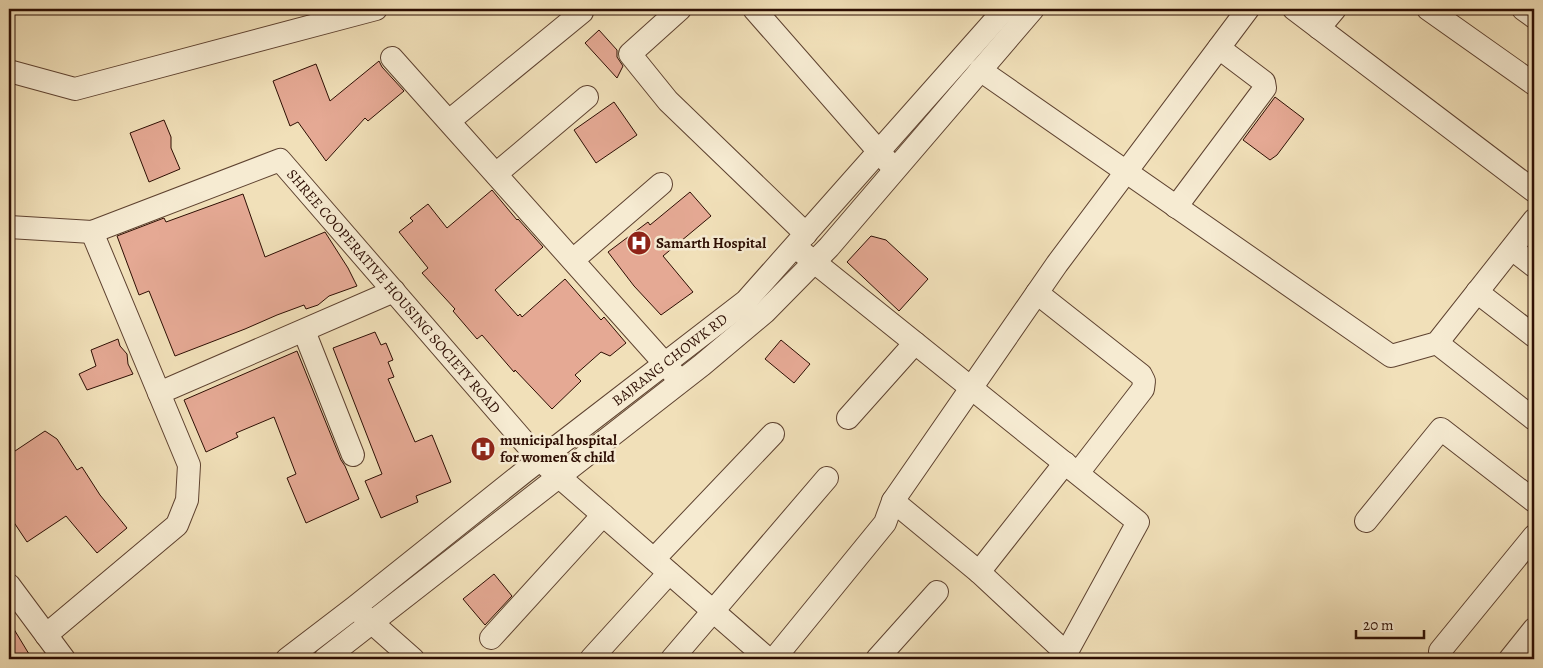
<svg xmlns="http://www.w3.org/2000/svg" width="1543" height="668" viewBox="0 0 1543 668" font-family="Alegreya,serif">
  <rect width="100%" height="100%" fill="#f1e0b9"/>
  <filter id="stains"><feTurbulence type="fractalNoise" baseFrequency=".004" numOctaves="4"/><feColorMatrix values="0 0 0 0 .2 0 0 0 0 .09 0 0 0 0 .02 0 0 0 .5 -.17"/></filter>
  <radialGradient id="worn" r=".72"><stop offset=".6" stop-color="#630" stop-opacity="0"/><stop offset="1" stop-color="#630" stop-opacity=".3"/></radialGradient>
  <g fill="#e5a994" stroke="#2d0e03">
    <path d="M599,30L617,50V57L623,66L617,78L585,43Z"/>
    <path d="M379,61L382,67L404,91L368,121L365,118L326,161L298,122L290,126L273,81L316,64L330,101Z"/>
    <path d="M1275,97L1304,119L1277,155L1270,160L1243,140Z"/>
    <path d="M614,102L637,135L596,163L574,130Z"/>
    <path d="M164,120L171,137V148L180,169L149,182L130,133Z"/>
    <path d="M492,190L517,220L518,219L543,247L495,290L518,316L520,314L522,317L565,279L601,320L604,317L626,343L610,356L601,352L575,375L581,381L552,409L515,370L514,372L482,335L477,339L453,311L455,309L422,273L428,268L399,232L413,221L410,218L428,204L447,228Z"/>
    <path d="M690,192L711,216L663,256L693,292L661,315L634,286L608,252L648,222L650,225Z"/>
    <path d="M243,194L265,257L325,232L348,268L357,286L329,296L318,305L306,309L304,305L277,315L245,329L175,356L149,291L139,295L117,236L164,218L166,222Z"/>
    <path d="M871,236L886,240L928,279L899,311L847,262Z"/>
    <path d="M375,332L381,345L386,343L393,360L388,362L394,377L388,379L415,442L432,435L451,482L416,496L418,502L381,518L365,481L382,474L333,348Z"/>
    <path d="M118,339L120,346L127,354L128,364L133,374L87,390L79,374L96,366L91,350Z"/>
    <path d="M781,340L810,364L794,383L765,359Z"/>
    <path d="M297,351L341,460L345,466L359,499L306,523L287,478L296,474L274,417L236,433L238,437L206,452L184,400Z"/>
    <path d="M45,431L57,439L77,470L82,467L100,495L127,528L97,553L66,516L27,542L9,515V455Z"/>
    <path d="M494,574L512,596L485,625L463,599Z"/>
    <path d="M9,621L32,659H9Z"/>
  </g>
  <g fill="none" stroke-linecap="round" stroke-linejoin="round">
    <defs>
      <g id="minor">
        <path d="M680,9L630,54L668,101L806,234"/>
        <path d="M754,9L888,162"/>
        <path d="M1294,9L1534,191"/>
        <path d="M1428,9L1534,84"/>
        <path d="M1523,9L1534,17"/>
        <path d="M1319,28L1335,9"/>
        <path d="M392,58L674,374"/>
        <path d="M980,70L1391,356L1437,343L1534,220"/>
        <path d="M9,71L75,89L376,9"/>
        <path d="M449,121L582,12"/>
        <path d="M496,174L587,97"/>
        <path d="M1176,207L1265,88L1264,82L1219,48"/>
        <path id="s1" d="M9,227L92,232L280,160L540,460L768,659"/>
        <path d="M1512,249L1534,266"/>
        <path d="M803,253L1138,522L1063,659"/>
        <path d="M573,260L661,184"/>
        <path d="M1477,292L1534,336"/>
        <path d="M1037,293L1141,375L1144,381L1143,389L1078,473"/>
        <path d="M304,331L353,455"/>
        <path d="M1437,343L1534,419"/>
        <path d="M159,393L394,291"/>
        <path d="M848,418L915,343"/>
        <path d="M893,501L979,572L1066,653"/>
        <path d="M1366,521L1441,429L1534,501"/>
        <path d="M654,559L773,434"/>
        <path d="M979,572L1065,463"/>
        <path d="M9,585L64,659"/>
        <path d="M361,613L413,659"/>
        <path d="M46,635L177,525L187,500L189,465L92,232"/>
        <path d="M491,638L603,515"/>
        <path d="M1440,651L1534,536"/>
        <path id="s2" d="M287,659L355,607L524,472L746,301L1005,9"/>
        <path d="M325,659L702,365L765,312L829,247L1033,9"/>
        <path d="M591,659L669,573"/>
        <path d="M672,659L827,478"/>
        <path d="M774,659L885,523L893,501L1057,264L1248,9"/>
        <path d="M877,659L937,592"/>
        <path d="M1510,659L1534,629"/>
      </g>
    </defs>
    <use href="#minor" stroke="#5e4230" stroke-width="24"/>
    <use href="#minor" stroke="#f6ebd2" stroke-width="22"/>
  </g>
  <defs>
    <symbol id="hospital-disc" viewBox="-11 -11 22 22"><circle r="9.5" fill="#8f2418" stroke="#f6ebd2"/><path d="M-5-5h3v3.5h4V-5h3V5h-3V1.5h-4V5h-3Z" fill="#fff"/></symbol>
  </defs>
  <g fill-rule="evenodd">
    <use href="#hospital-disc" x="625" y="229" width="28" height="28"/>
    <use href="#hospital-disc" x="469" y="435" width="28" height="28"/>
  </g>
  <g text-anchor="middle" stroke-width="5" stroke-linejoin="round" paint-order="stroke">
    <g font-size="15" font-weight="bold" fill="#2d0e03" stroke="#f6ebd2" text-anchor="start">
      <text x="656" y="248">Samarth Hospital</text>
      <text x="500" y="445">municipal hospital<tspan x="500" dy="17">for women &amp; child</tspan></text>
    </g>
    <g font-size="15" fill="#2d0e03" stroke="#f6ebd2">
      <text dy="5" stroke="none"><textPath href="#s1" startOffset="458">SHREE COOPERATIVE HOUSING SOCIETY ROAD</textPath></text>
      <text dy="5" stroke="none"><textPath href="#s2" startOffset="486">BAJRANG CHOWK RD</textPath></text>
    </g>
  </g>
  <rect width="1543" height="668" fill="none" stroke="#f1e0b9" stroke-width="30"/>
  <rect x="10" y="10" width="1523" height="648" fill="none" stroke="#2d0e03" stroke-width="2.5"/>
  <rect x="15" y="15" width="1513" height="638" fill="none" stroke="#2d0e03"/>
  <path d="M1356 630v8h68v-8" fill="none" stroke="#2d0e03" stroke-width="2.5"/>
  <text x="1363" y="630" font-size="15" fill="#2d0e03" stroke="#f6ebd2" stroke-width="4" paint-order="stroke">20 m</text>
  <rect width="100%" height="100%" filter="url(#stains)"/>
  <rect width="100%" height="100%" fill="url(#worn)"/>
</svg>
